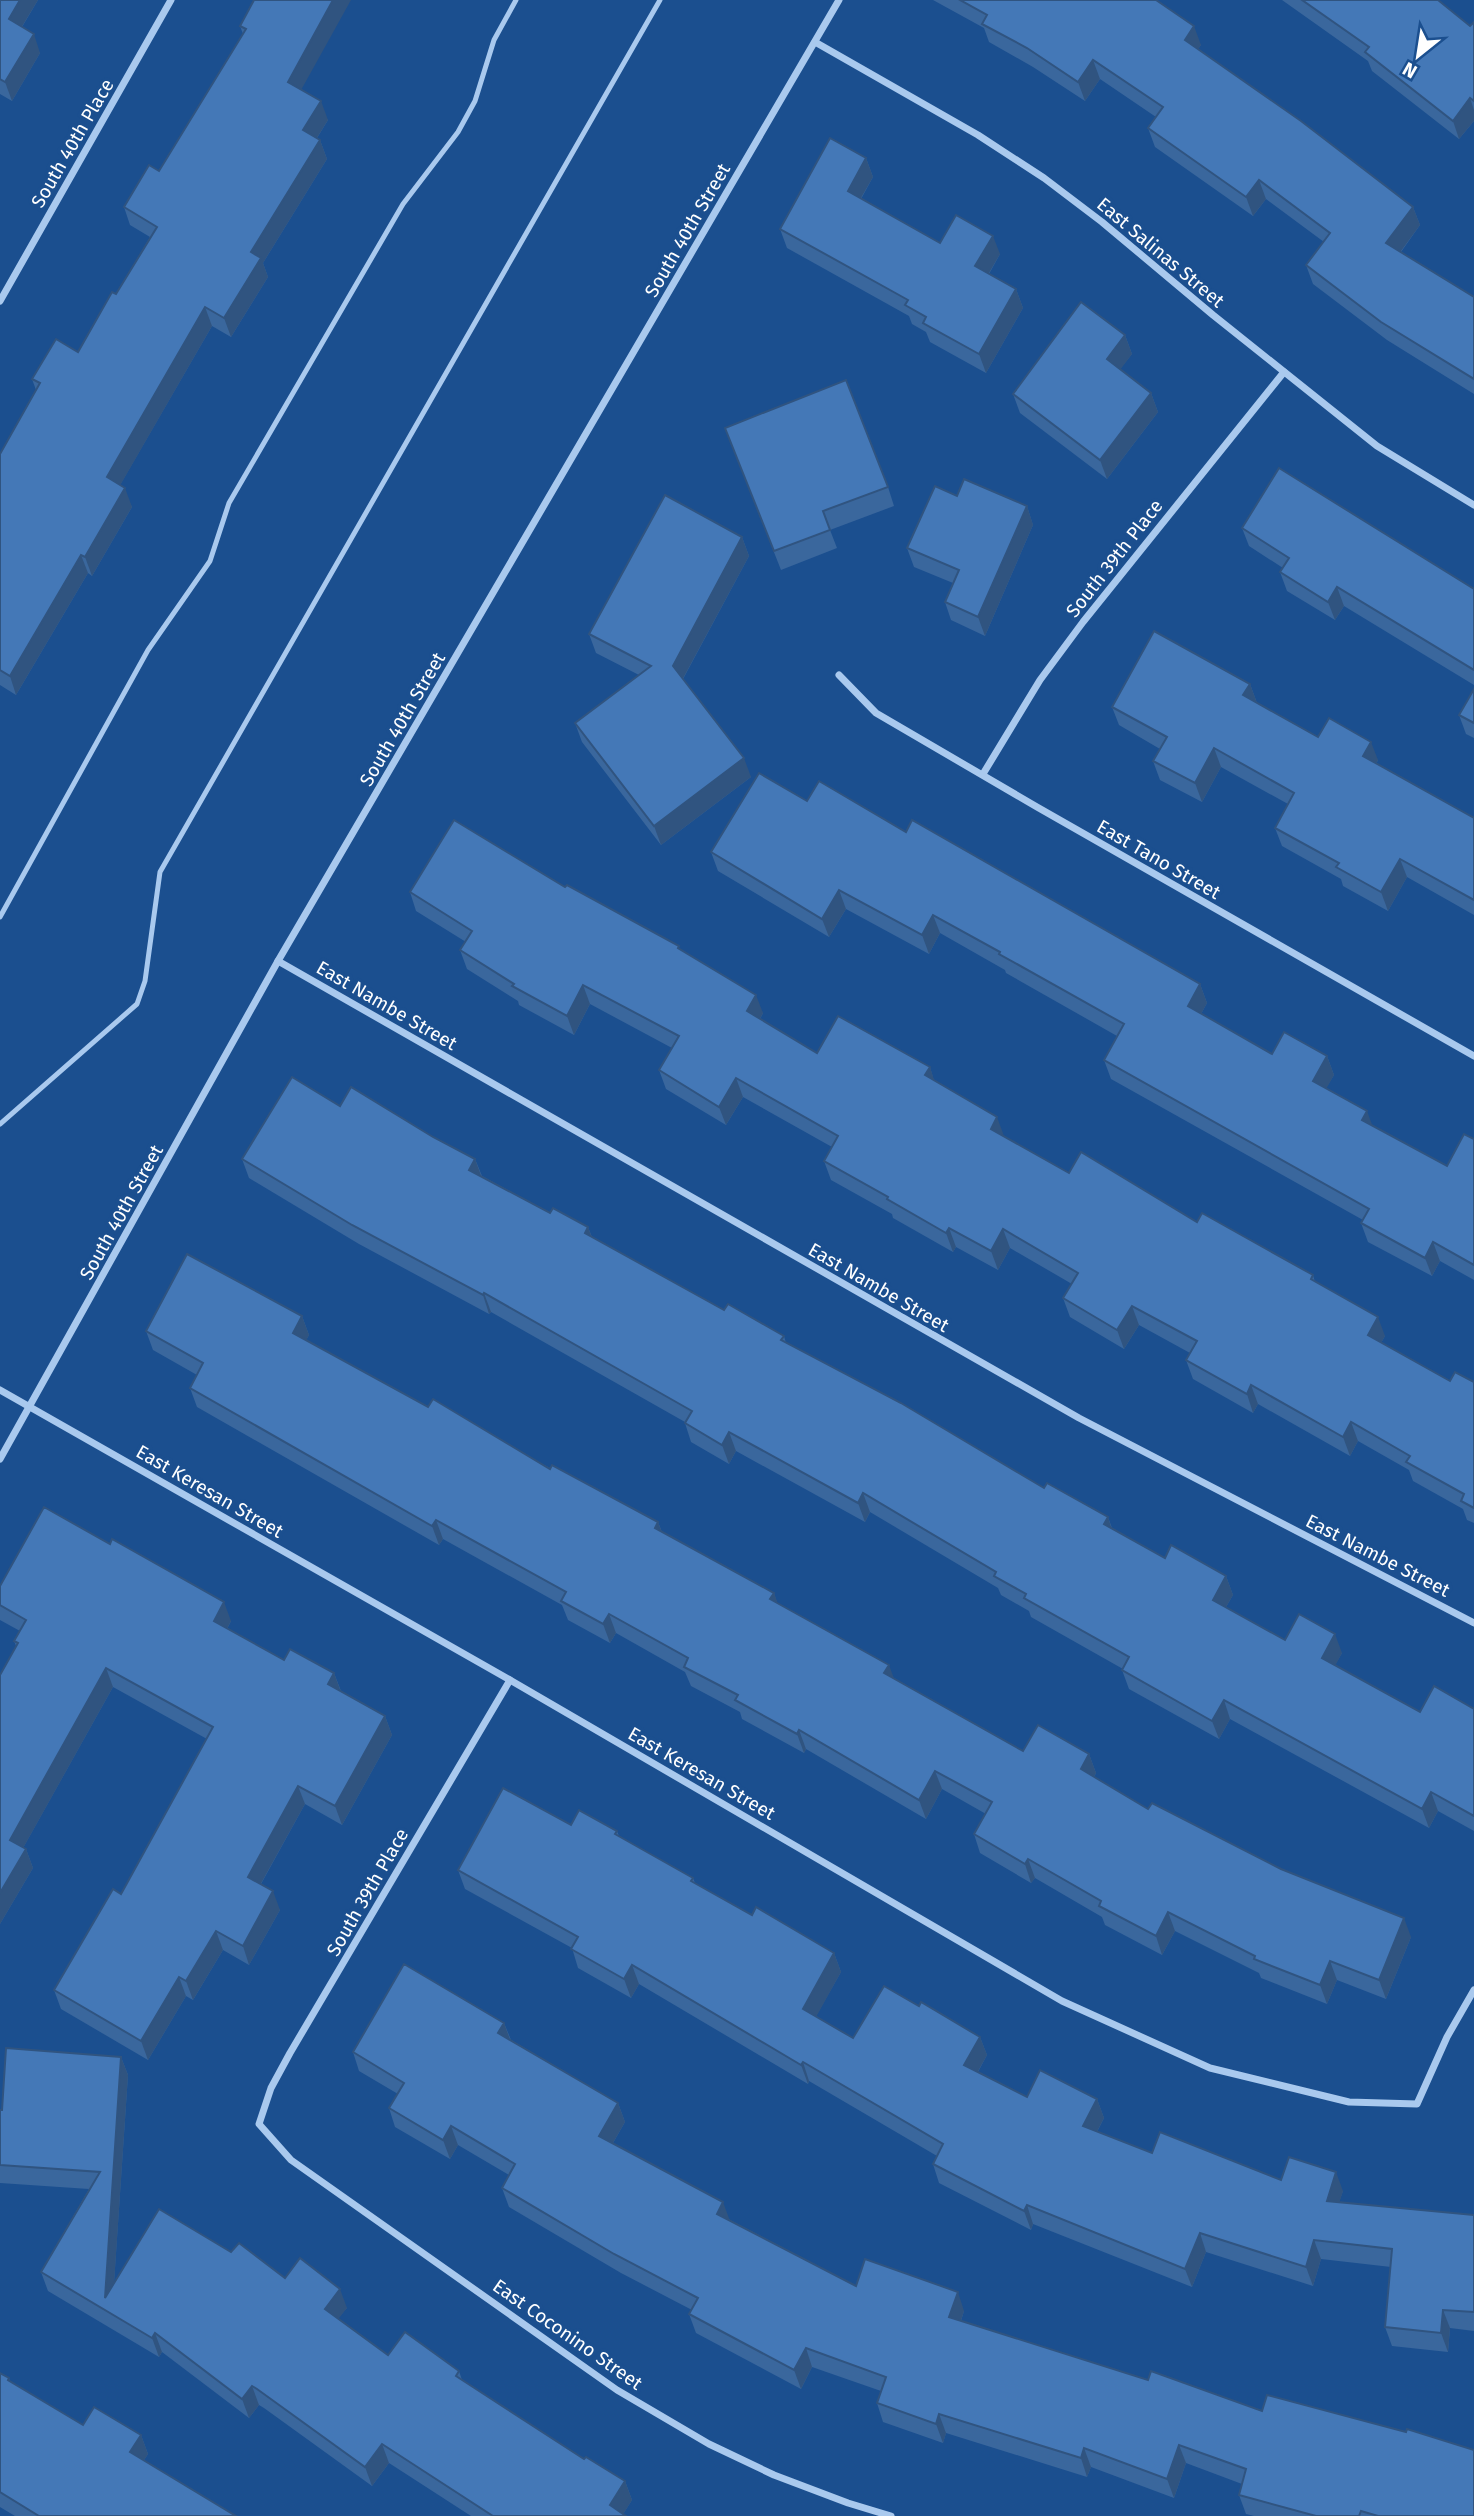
<svg xmlns="http://www.w3.org/2000/svg" width="1474" height="2516" viewBox="0 0 1474 2516" font-family="'Fira Sans',sans-serif">
  <rect width="100%" height="100%" fill="#1b4f8f"/>
  <g fill="none" stroke-linecap="round" stroke-linejoin="round">
    <g stroke="#a9c9ee" stroke-width="5">
      <path d="M0,917L148,650L210,561L229,503L403,204L458,132L475,101L494,40L516,0"/>
      <path d="M0,1124L137,1004L145,981L160,872L660,0"/>
    </g>
    <g stroke="#a9c9ee" stroke-width="7">
      <path d="M815,42L978,135L1044,178L1102,222L1213,315L1377,446L1474,505"/>
      <path d="M0,301L171,0"/>
      <path d="M839,675L876,713L1037,807L1474,1056"/>
      <path d="M983,774L1040,680L1083,622L1284,372"/>
      <path d="M278,961L1079,1418L1474,1623"/>
      <path d="M0,1390L510,1680L1062,2001L1210,2068L1349,2102L1417,2104L1447,2037L1474,1990"/>
      <path d="M0,1459L278,961L839,0"/>
      <path d="M510,1680L290,2053L271,2088L259,2124L291,2160L617,2390L709,2444L774,2475L848,2503L891,2516"/>
    </g>
  </g>
  <g fill="#3a679d">
    <path d="M0,0H38L22,27L40,53L12,101L0,94Z"/>
    <path d="M254,0L301,90L328,120L317,138L320,140L327,159L263,263L268,277L231,337L212,326L120,485L132,507L92,576L88,573L16,695L0,685V454L36,390L32,379L78,352L116,294L150,237L130,225L124,207L159,171L243,34L240,26Z"/>
    <path d="M933,0H1156L1201,45L1198,49L1413,207L1420,225L1401,252L1474,297V394L1387,340L1313,284L1306,265L1324,242L1266,199L1253,216L1155,147L1148,128L1156,117L1100,79L1085,101L1033,67L989,42L984,28Z"/>
    <path d="M1282,0H1438L1470,26L1474,22V121L1459,139L1372,71L1368,61Z"/>
    <path d="M866,158L873,177L861,199L940,243L1000,254L989,274L1016,289L1023,308L986,373L930,342L926,332L912,324L909,316L787,248L780,229Z"/>
    <path d="M1125,335L1132,354L1120,369L1151,393L1158,412L1107,479L1020,413L1013,394Z"/>
    <path d="M725,428L888,487L894,506L830,530L837,548L781,570Z"/>
    <path d="M957,496L1027,506L1033,525L985,636L951,620L945,602L953,583L914,567L907,548Z"/>
    <path d="M1242,528L1474,589V685L1344,606L1335,620L1287,591L1280,572L1283,568L1249,546Z"/>
    <path d="M742,537L749,556L683,679L751,777L661,845L582,742L575,723L639,675L596,653L589,634Z"/>
    <path d="M1250,684L1257,703L1318,737L1378,760L1376,764L1474,818V915L1407,877L1388,911L1343,886L1341,879L1282,846L1275,828L1288,804L1221,767L1202,802L1160,780L1153,761L1160,749L1119,725L1112,707Z"/>
    <path d="M1474,689V738L1466,734L1459,715Z"/>
    <path d="M807,801L906,832L1200,984L1207,1003L1201,1014L1272,1054L1327,1056L1334,1075L1326,1088L1373,1126L1447,1166L1474,1139V1280L1440,1261L1432,1276L1368,1242L1361,1223L1363,1220L1111,1079L1104,1060L1117,1036L1006,973L1005,970L940,933L929,954L846,909L829,937L718,871L711,852Z"/>
    <path d="M565,887L680,949L763,1013L760,1019L817,1053L930,1067L934,1081L1004,1137L1069,1173L1197,1222L1313,1275L1315,1282L1385,1336L1381,1343L1450,1381L1474,1382V1523L1467,1520L1463,1509L1413,1481L1409,1470L1358,1441L1350,1456L1258,1404L1253,1413L1193,1379L1186,1360L1190,1353L1139,1325L1124,1349L1070,1317L1063,1298L1072,1284L1010,1248L998,1270L956,1247L953,1252L893,1218L892,1214L831,1180L824,1161L832,1147L743,1097L726,1125L666,1089L659,1070L672,1048L590,1004L574,1035L519,1005L518,1001L467,969L460,950L466,942L416,911L410,892Z"/>
    <path d="M340,1106L433,1137L475,1159L482,1176L550,1213L588,1227L592,1237L724,1310L784,1336L786,1343L1044,1488L1108,1517L1112,1528L1165,1558L1226,1576L1233,1595L1226,1607L1285,1640L1342,1653L1335,1665L1420,1712L1474,1709V1831L1438,1811L1429,1828L1230,1719L1219,1739L1129,1689L1122,1670L1123,1669L1031,1617L1029,1611L1001,1595L998,1588L870,1512L865,1522L736,1451L729,1464L691,1442L685,1423V1422L491,1312L489,1314L359,1244L249,1178L242,1159Z"/>
    <path d="M302,1316L309,1335L306,1340L428,1407L658,1522L662,1532L774,1593L777,1603L894,1679L1023,1751L1089,1754L1096,1773L1094,1777L1148,1809L1411,1937L1386,1999L1337,1980L1327,2004L1261,1978L1259,1973L1175,1931L1162,1955L1105,1925L1102,1917L1035,1878L1031,1883L980,1853L974,1834L986,1814L942,1789L926,1819L806,1749L804,1753L742,1719L740,1712L691,1686L685,1672L616,1633L610,1643L568,1620L562,1605L443,1539L439,1545L197,1407L190,1388L197,1375L153,1350L146,1331Z"/>
    <path d="M0,1586L231,1621L227,1629L284,1660L334,1673L341,1691L385,1716L392,1735L342,1825L305,1804L261,1884L280,1910L249,1965L223,1950L193,2000L186,1996L148,2060L61,2009L54,1990L121,1894L207,1739L113,1687L23,1848L26,1849L33,1868L0,1924V1675L16,1646L14,1641L20,1631L0,1620Z"/>
    <path d="M571,1825L617,1831L619,1836L693,1878L695,1883L752,1915L834,1953L841,1972L816,2016L853,2038L919,2006L980,2037L987,2055L978,2072L1027,2097L1097,2099L1104,2118L1097,2132L1152,2153L1281,2180L1343,2191L1339,2202L1474,2215V2331L1450,2328L1448,2352L1392,2346L1385,2327L1391,2267L1321,2259L1313,2286L1206,2252L1192,2287L1033,2224L1031,2230L939,2183L933,2164L937,2156L809,2081L808,2084L639,1984L631,1998L578,1968L572,1948L465,1889L458,1870Z"/>
    <path d="M504,2023L511,2040L618,2103L625,2122L613,2143L730,2220L856,2286L964,2311L961,2321L1474,2516H1254L1246,2514L1239,2495L1242,2484L1186,2463L1174,2498L1091,2467L1087,2477L946,2433L943,2443L883,2422L877,2403L881,2391L812,2367L801,2389L696,2333L689,2314L692,2310L621,2273L509,2207L502,2188L509,2175L458,2145L450,2159L395,2127L389,2108L398,2094L359,2071L353,2052Z"/>
    <path d="M121,2057L128,2075L114,2283L231,2252L347,2308L338,2318L388,2355L459,2371L462,2380L584,2459L625,2481L632,2500L623,2514L626,2516H471L389,2463L372,2486L264,2408L259,2405L249,2418L162,2352L159,2357L48,2291L41,2272L89,2189L0,2183V2110Z"/>
    <path d="M0,2373L9,2378L10,2381L83,2425L141,2435L148,2454L144,2460L236,2516H15L0,2507Z"/>
  </g>
  <g fill="#305480">
    <path d="M20,0H38L15,38L9,19Z"/>
    <path d="M333,0H351L295,101L288,82Z"/>
    <path d="M1194,26L1201,45L1192,58L1185,40Z"/>
    <path d="M34,34L40,53L12,101L5,82Z"/>
    <path d="M1093,60L1100,79L1085,101L1078,82Z"/>
    <path d="M1470,98L1474,110V121L1459,139L1453,121Z"/>
    <path d="M321,101L328,120L310,149L303,130Z"/>
    <path d="M320,140L327,159L263,263L268,277L231,337L224,318L251,252Z"/>
    <path d="M866,158L873,177L854,210L848,191Z"/>
    <path d="M1259,180L1266,199L1253,216L1246,197Z"/>
    <path d="M1413,207L1420,225L1393,262L1386,243Z"/>
    <path d="M993,236L1000,254L982,285L975,266Z"/>
    <path d="M1016,289L1023,308L986,373L979,354Z"/>
    <path d="M205,307L212,326L114,496L107,477Z"/>
    <path d="M1125,335L1132,354L1114,378L1107,359Z"/>
    <path d="M1151,393L1158,412L1107,479L1100,460Z"/>
    <path d="M125,488L132,507L92,576L85,557Z"/>
    <path d="M1027,506L1033,525L985,636L978,617Z"/>
    <path d="M742,537L749,556L680,684L673,666Z"/>
    <path d="M81,555L88,573L16,695L10,676Z"/>
    <path d="M1337,587L1344,606L1335,620L1328,602Z"/>
    <path d="M1250,684L1257,703L1243,695Z"/>
    <path d="M1371,742L1378,760L1370,775L1363,756Z"/>
    <path d="M1214,748L1221,767L1202,802L1195,783Z"/>
    <path d="M744,758L751,777L661,845L654,826Z"/>
    <path d="M1400,859L1407,877L1388,911L1381,892Z"/>
    <path d="M839,890L846,909L829,937L822,919Z"/>
    <path d="M933,915L940,933L929,954L922,935Z"/>
    <path d="M1200,984L1207,1003L1195,1025L1188,1006Z"/>
    <path d="M583,985L590,1004L574,1035L567,1016Z"/>
    <path d="M756,995L763,1013L754,1030L747,1011Z"/>
    <path d="M1327,1056L1334,1075L1320,1100L1313,1081Z"/>
    <path d="M930,1067L936,1086L925,1075Z"/>
    <path d="M736,1078L743,1097L726,1125L719,1107Z"/>
    <path d="M1367,1111L1374,1130L1362,1120Z"/>
    <path d="M997,1117L1004,1136L991,1129Z"/>
    <path d="M475,1159L482,1178L469,1170Z"/>
    <path d="M588,1227L595,1246L585,1233Z"/>
    <path d="M949,1228L956,1247L953,1252L946,1233Z"/>
    <path d="M1003,1229L1010,1248L998,1270L991,1251Z"/>
    <path d="M1433,1242L1440,1261L1432,1276L1425,1258Z"/>
    <path d="M484,1293L491,1312L489,1314L483,1295Z"/>
    <path d="M1132,1306L1139,1325L1124,1349L1117,1330Z"/>
    <path d="M302,1316L309,1335L300,1352L293,1333Z"/>
    <path d="M1378,1317L1385,1336L1375,1354L1368,1335Z"/>
    <path d="M1251,1385L1258,1404L1253,1413L1247,1394Z"/>
    <path d="M1351,1422L1358,1441L1350,1456L1343,1437Z"/>
    <path d="M729,1432L736,1451L729,1464L722,1445Z"/>
    <path d="M863,1493L870,1512L865,1522L858,1503Z"/>
    <path d="M1108,1517L1114,1536L1104,1524Z"/>
    <path d="M436,1520L443,1539L439,1545L432,1526Z"/>
    <path d="M658,1522L665,1541L655,1528Z"/>
    <path d="M1226,1576L1233,1595L1219,1619L1213,1600Z"/>
    <path d="M774,1593L781,1612L770,1599Z"/>
    <path d="M224,1602L231,1621L221,1640L214,1621Z"/>
    <path d="M609,1614L616,1633L610,1643L603,1624Z"/>
    <path d="M1335,1634L1342,1653L1329,1677L1322,1658Z"/>
    <path d="M889,1665L896,1684L884,1673Z"/>
    <path d="M106,1668L113,1687L17,1859L10,1840Z"/>
    <path d="M334,1673L341,1692L328,1684Z"/>
    <path d="M1224,1700L1230,1719L1219,1739L1212,1721Z"/>
    <path d="M385,1716L392,1735L342,1825L335,1806Z"/>
    <path d="M799,1730L806,1749L804,1753L797,1734Z"/>
    <path d="M1089,1754L1096,1773L1088,1788L1081,1769Z"/>
    <path d="M935,1771L942,1789L926,1819L919,1800Z"/>
    <path d="M298,1786L305,1804L254,1896L248,1877Z"/>
    <path d="M1431,1792L1438,1811L1429,1828L1422,1809Z"/>
    <path d="M26,1849L33,1868L0,1924V1893Z"/>
    <path d="M1028,1859L1035,1878L1031,1883L1025,1864Z"/>
    <path d="M273,1891L280,1910L249,1965L243,1946Z"/>
    <path d="M1168,1912L1175,1931L1162,1955L1156,1936Z"/>
    <path d="M1404,1918L1411,1937L1386,1999L1379,1980Z"/>
    <path d="M216,1931L223,1950L193,2000L186,1981Z"/>
    <path d="M834,1953L841,1972L810,2028L803,2009Z"/>
    <path d="M1330,1961L1337,1980L1327,2004L1320,1985Z"/>
    <path d="M632,1965L639,1984L631,1998L624,1979Z"/>
    <path d="M179,1977L186,1996L148,2060L141,2041Z"/>
    <path d="M504,2023L511,2042L498,2033Z"/>
    <path d="M980,2037L987,2055L971,2084L964,2065Z"/>
    <path d="M121,2057L128,2075L112,2314L105,2298Z"/>
    <path d="M803,2062L809,2081L808,2084L801,2065Z"/>
    <path d="M1097,2099L1104,2118L1090,2145L1083,2126Z"/>
    <path d="M618,2103L625,2122L606,2155L599,2136Z"/>
    <path d="M451,2126L458,2145L450,2159L443,2140Z"/>
    <path d="M1336,2172L1343,2191L1334,2220L1327,2201Z"/>
    <path d="M723,2202L730,2221L717,2214Z"/>
    <path d="M1027,2205L1033,2224L1031,2230L1024,2211Z"/>
    <path d="M1200,2233L1206,2252L1192,2287L1185,2269Z"/>
    <path d="M1314,2240L1321,2259L1313,2286L1306,2267Z"/>
    <path d="M340,2289L347,2308L332,2327L325,2309Z"/>
    <path d="M958,2292L964,2311L956,2336L949,2317Z"/>
    <path d="M1443,2310L1450,2328L1448,2352L1441,2333Z"/>
    <path d="M155,2333L162,2352L159,2357L152,2338Z"/>
    <path d="M806,2348L812,2367L801,2389L794,2370Z"/>
    <path d="M252,2386L259,2405L249,2418L242,2399Z"/>
    <path d="M939,2414L946,2433L943,2443L936,2424Z"/>
    <path d="M141,2435L148,2454L137,2471L130,2452Z"/>
    <path d="M382,2444L389,2463L372,2486L365,2467Z"/>
    <path d="M1179,2445L1186,2463L1174,2498L1167,2479Z"/>
    <path d="M1084,2448L1091,2467L1087,2477L1081,2458Z"/>
    <path d="M625,2481L632,2500L622,2516L610,2505Z"/>
  </g>
  <g fill="#4478b7" stroke="#305480" stroke-width="2">
    <path d="M0,0H20L9,19L34,34L5,82L0,79Z"/>
    <path d="M254,0H333L288,82L321,101L303,130L320,140L251,252L261,258L224,318L205,307L107,477L125,488L85,557L81,555L10,676L0,670V454L40,383L32,379L56,339L78,352L112,292L116,294L157,227L124,207L149,165L159,171L246,29L240,26Z"/>
    <path d="M960,0H1156L1194,26L1185,40L1301,121L1413,207L1386,243L1474,297V379L1381,322L1306,265L1330,233L1259,180L1246,197L1148,128L1163,107L1093,60L1078,82L1027,48L982,24L987,15Z"/>
    <path d="M1302,0H1438L1470,26L1474,22V101L1470,98L1453,121L1365,52L1369,47Z"/>
    <path d="M830,138L866,158L848,191L940,243L956,215L993,236L975,266L1016,289L979,354L923,323L926,317L905,305L908,300L780,229Z"/>
    <path d="M1081,302L1125,335L1107,359L1151,393L1100,460L1013,394Z"/>
    <path d="M846,380L888,487L823,511L830,530L774,551L725,428Z"/>
    <path d="M1279,468L1474,589V670L1337,587L1328,602L1280,572L1289,558L1242,528Z"/>
    <path d="M964,479L1027,506L978,617L945,602L959,570L907,548L935,486L957,496Z"/>
    <path d="M665,495L742,537L673,666L744,758L654,826L575,723L651,666L589,634Z"/>
    <path d="M1154,631L1250,684L1243,695L1318,737L1329,718L1371,742L1363,756L1474,818V900L1400,859L1381,892L1336,867L1339,863L1275,828L1294,793L1214,748L1195,783L1153,761L1167,737L1112,707Z"/>
    <path d="M1474,689V723L1459,715Z"/>
    <path d="M759,773L807,801L819,781L906,832L912,820L1200,984L1188,1006L1272,1054L1284,1032L1327,1056L1313,1081L1367,1111L1362,1120L1447,1166L1464,1134L1474,1139V1265L1433,1242L1425,1258L1361,1223L1369,1209L1104,1060L1124,1024L999,954L1000,952L933,915L922,935L839,890L822,919L711,852Z"/>
    <path d="M454,820L565,887L567,885L679,946L678,948L756,995L747,1011L817,1053L838,1016L930,1067L925,1075L997,1117L991,1129L1069,1173L1081,1152L1197,1222L1202,1213L1313,1275L1311,1279L1378,1317L1368,1335L1450,1381L1455,1372L1474,1382V1508L1461,1501L1464,1494L1406,1462L1410,1456L1351,1422L1343,1437L1251,1385L1247,1394L1186,1360L1197,1341L1132,1306L1117,1330L1063,1298L1078,1273L1003,1229L991,1251L949,1228L946,1233L887,1199L888,1197L824,1161L838,1136L736,1078L719,1107L659,1070L679,1036L583,985L567,1016L512,986L514,984L460,950L472,931L410,892Z"/>
    <path d="M292,1077L340,1106L351,1087L433,1137L475,1159L469,1170L550,1213L553,1208L588,1227L585,1233L724,1310L728,1304L784,1336L781,1340L901,1403L1044,1488L1047,1483L1108,1517L1104,1524L1165,1558L1171,1545L1226,1576L1213,1600L1285,1640L1299,1614L1335,1634L1322,1658L1420,1712L1434,1686L1474,1709V1816L1431,1792L1422,1809L1224,1700L1212,1721L1122,1670L1129,1657L1024,1598L1026,1594L994,1576L996,1572L863,1493L858,1503L729,1432L722,1445L685,1423L692,1411L484,1293L483,1295L352,1225L242,1159Z"/>
    <path d="M187,1254L302,1316L293,1333L428,1407L433,1399L550,1469L552,1465L658,1522L655,1528L774,1593L770,1599L889,1665L884,1673L1023,1751L1038,1725L1089,1754L1081,1769L1148,1809L1152,1803L1281,1869L1404,1918L1379,1980L1330,1961L1320,1985L1254,1959L1255,1956L1168,1912L1156,1936L1099,1906L1101,1901L1028,1859L1025,1864L974,1834L992,1802L935,1771L919,1800L799,1730L797,1734L735,1700L738,1695L684,1667L688,1658L609,1614L603,1624L561,1601L566,1592L436,1520L432,1526L190,1388L203,1363L146,1331Z"/>
    <path d="M44,1507L110,1544L112,1539L224,1602L214,1621L284,1660L290,1649L334,1673L328,1684L385,1716L335,1806L298,1786L248,1877L273,1891L243,1946L216,1931L186,1981L179,1977L141,2041L54,1990L113,1889L121,1894L213,1727L106,1668L10,1840L26,1849L0,1893V1675L18,1643L14,1641L26,1620L0,1605V1586Z"/>
    <path d="M503,1788L571,1825L579,1810L617,1831L615,1834L693,1878L691,1881L752,1915L756,1907L834,1953L803,2009L853,2038L884,1986L919,2006L921,2002L980,2037L964,2065L1027,2097L1040,2070L1097,2099L1083,2126L1152,2153L1160,2132L1281,2180L1289,2157L1336,2172L1327,2201L1474,2215V2312L1443,2310L1441,2333L1385,2327L1392,2249L1314,2240L1306,2267L1200,2233L1185,2269L1027,2205L1024,2211L933,2164L943,2144L803,2062L801,2065L632,1965L624,1979L571,1949L578,1937L458,1870Z"/>
    <path d="M404,1964L504,2023L498,2033L618,2103L599,2136L723,2202L717,2214L856,2286L865,2259L958,2292L949,2317L1148,2380L1151,2371L1262,2411L1267,2395L1406,2432L1407,2429L1474,2450V2516H1378L1361,2511L1359,2516H1316L1239,2495L1246,2469L1179,2445L1167,2479L1084,2448L1081,2458L939,2414L936,2424L877,2403L886,2377L806,2348L794,2370L689,2314L698,2298L614,2254L502,2188L515,2164L451,2126L443,2140L389,2108L404,2083L353,2052Z"/>
    <path d="M6,2048L121,2057L105,2298L159,2209L231,2252L239,2243L285,2278L300,2258L340,2289L325,2309L388,2355L405,2332L459,2371L456,2376L584,2459L586,2457L625,2481L610,2505L626,2516H493L382,2444L365,2467L257,2389L252,2386L242,2399L155,2333L152,2338L41,2272L100,2172L0,2165V2110H2Z"/>
    <path d="M0,2373L9,2378L8,2380L83,2425L94,2407L141,2435L130,2452L236,2516H39L0,2492Z"/>
  </g>
  <g text-anchor="middle" stroke-width="7" stroke-linejoin="round" paint-order="stroke">
    <g font-size="19" fill="#fff" stroke="#1b4f8f">
      <text transform="translate(72 143) rotate(-60)" y="7">South 40th Place</text>
      <text transform="translate(687 230) rotate(-60)" y="7">South 40th Street</text>
      <text transform="translate(1161 252) rotate(40)" y="7">East Salinas Street</text>
      <text transform="translate(1114 558) rotate(-52)" y="7">South 39th Place</text>
      <text transform="translate(402 719) rotate(-60)" y="7">South 40th Street</text>
      <text transform="translate(1159 859) rotate(30)" y="7">East Tano Street</text>
      <text transform="translate(387 1005) rotate(30)" y="7">East Nambe Street</text>
      <text transform="translate(121 1212) rotate(-61)" y="7">South 40th Street</text>
      <text transform="translate(879 1287) rotate(30)" y="7">East Nambe Street</text>
      <text transform="translate(210 1491) rotate(30)" y="7">East Keresan Street</text>
      <text transform="translate(1378 1555) rotate(27)" y="7">East Nambe Street</text>
      <text transform="translate(702 1773) rotate(30)" y="7">East Keresan Street</text>
      <text transform="translate(367 1892) rotate(-60)" y="7">South 39th Place</text>
      <text transform="translate(568 2334) rotate(35)" y="7">East Coconino Street</text>
    </g>
  </g>
  <g transform="translate(1418 56) rotate(210)" stroke="#1b4f8f" stroke-width="5" paint-order="stroke">
  <path d="M0-5L12 26L0 18L-12 26Z" fill="#ffffff"/>
  <text y="-10" font-size="19" font-weight="bold" text-anchor="middle" fill="#ffffff">N</text>
  </g>
</svg>
